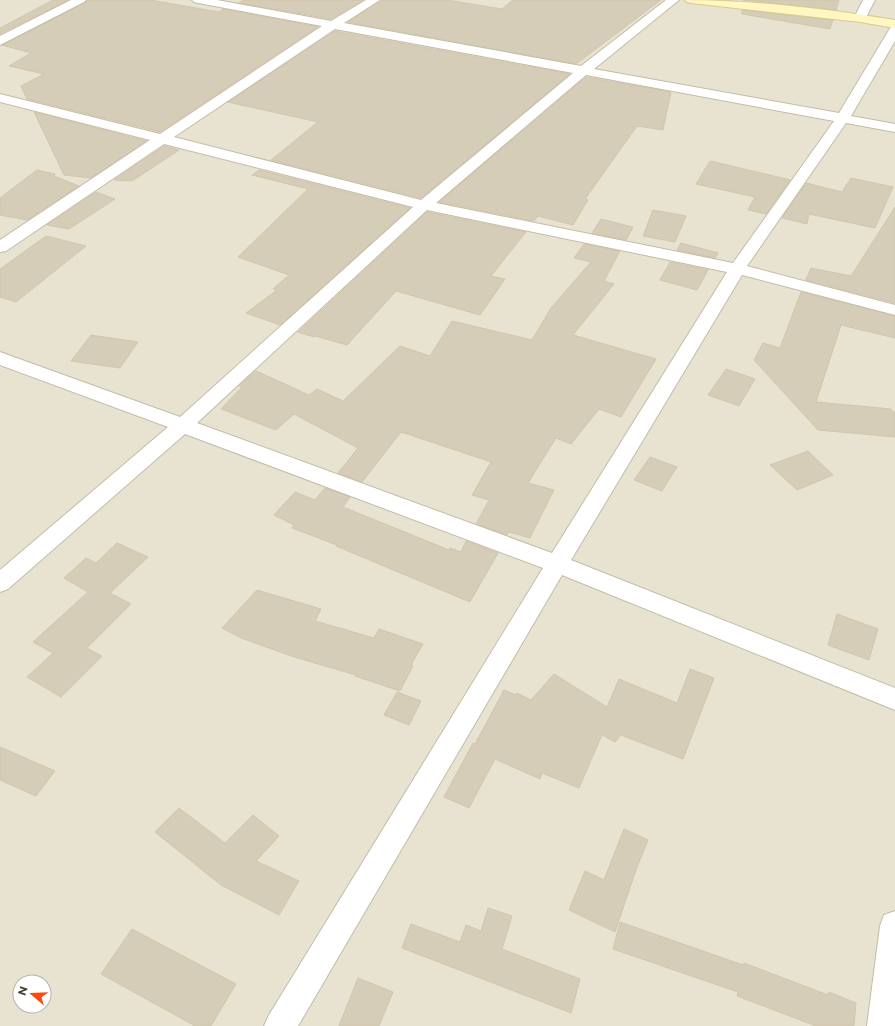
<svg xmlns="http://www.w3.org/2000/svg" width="895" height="1026" viewBox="0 0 895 1026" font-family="Montserrat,sans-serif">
  <rect width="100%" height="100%" fill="#f3f0e3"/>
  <path fill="#e8e3d1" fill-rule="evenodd" d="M0,0H895V1026H0ZM20,982H44V1006H20Z"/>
  <g fill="#d5cdb8" stroke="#d1c6aa">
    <path d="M53,0H68L0,34V28Z"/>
    <path d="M88,0H150L219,12L223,9L318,27L160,132L27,99L21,86L44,74L9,66L31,53L2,45L85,3Z"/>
    <path d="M243,0H363L331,19L239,3Z"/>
    <path d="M381,0H447L502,9L513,0H661L576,64L348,22Z"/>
    <path d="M743,0H839L836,10Z"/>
    <path d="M742,10L833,20L830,29L742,14Z"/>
    <path d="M335,31L570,74L421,198L271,160L318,122L228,102Z"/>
    <path d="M586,77L671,92L663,130L637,126L585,199L588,200L573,225L538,216L534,221L439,202Z"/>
    <path d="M34,112L146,141L91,178L64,175Z"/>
    <path d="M164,146L179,150L132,181L114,180Z"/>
    <path d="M710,161L774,176L790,180L766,214L748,210L755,197L696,184Z"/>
    <path d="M37,170L55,174L54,176L79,186L27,220L0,215V198Z"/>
    <path d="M259,170L410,208L280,325L246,313L277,290L273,289L289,275L238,257L308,189L252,175Z"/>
    <path d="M851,178L893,187L875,228L809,214L807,224L782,218L806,183L842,192Z"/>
    <path d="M96,192L115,199L69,229L47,225Z"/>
    <path d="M895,207V303L806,280L811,268L851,276Z"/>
    <path d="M653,210L686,216L675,242L643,236Z"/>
    <path d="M427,212L526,232L491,276L505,279L480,315L396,291L347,345L315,336L314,337L298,332Z"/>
    <path d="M601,219L633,227L626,240L592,233Z"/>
    <path d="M46,236L86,246L16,302L0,297V269Z"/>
    <path d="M681,243L718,253L715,258L677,250Z"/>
    <path d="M584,244L620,251L604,281L614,284L573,335L656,359L621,417L599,409L571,444L556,438L528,483L554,490L530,538L509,532L507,535L476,524L489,500L472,495L491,462L401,432L362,482L338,473L358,448L294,414L276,430L221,409L242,387L239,386L256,371L309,395L317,389L343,401L400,346L430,356L452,321L532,340L551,308L591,262L574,258Z"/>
    <path d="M670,262L708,270L697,290L660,280Z"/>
    <path d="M801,292L895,316V338L841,325L816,402L891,409L892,412H895V437L818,430L754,360L763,343L780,348Z"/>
    <path d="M91,335L138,342L120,368L71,361Z"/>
    <path d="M726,369L755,379L739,406L708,395Z"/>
    <path d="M808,451L833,475L797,490L770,465Z"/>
    <path d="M650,457L677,467L662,491L634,480Z"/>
    <path d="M325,488L350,497L343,507L449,550L450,548L461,552L466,541L498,553L470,602L336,546L337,545L292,528L294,525L274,515L295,492L315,500Z"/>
    <path d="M117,543L148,557L110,593L131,604L87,648L102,656L61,697L27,677L53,653L33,642L88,592L64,578L86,558L96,563Z"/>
    <path d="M257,590L321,609L315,621L374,638L379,629L423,644L411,665L413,666L400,691L355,676L356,675L294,657L241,638L222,628Z"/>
    <path d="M837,614L878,629L869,660L828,645Z"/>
    <path d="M690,669L714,678L683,759L621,735L615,742L602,735L579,788L542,773L540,779L495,759L469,808L444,797L473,743L475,744L504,690L516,695L517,693L531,700L554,674L607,707L619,679L677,703Z"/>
    <path d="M397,692L421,701L409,725L384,715Z"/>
    <path d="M0,747L55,771L36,796L0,780Z"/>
    <path d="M179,808L225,843L253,815L279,836L256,861L299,881L279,915L221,885L155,832Z"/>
    <path d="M624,829L648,840L637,867L615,932L569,910L585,871L604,880Z"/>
    <path d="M488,908L512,916L502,949L580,979L571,1013L402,948L411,924L460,942L466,925L481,931Z"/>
    <path d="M620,922L743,965L744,963L828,995L829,992L856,1003L854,1026H816L737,996L738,992L613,949Z"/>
    <path d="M132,929L236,984L211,1026H195L101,974Z"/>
    <path d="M358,978L393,992L379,1026H339Z"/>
  </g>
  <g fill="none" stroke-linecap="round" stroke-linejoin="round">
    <defs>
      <g id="street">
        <path d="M71,0H86L84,2L0,45V36Z"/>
        <path d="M192,0H217L331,21L366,0H380L344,23L581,66L666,0H679L594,69L839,113L889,30L891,27L895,26V41L851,116L895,124V132L846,123L747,266L895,305V315L742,275L571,560L895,688V710L562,575L298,1026H264L269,1015L543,568L185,434L8,589L0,592V570L168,427L0,365V352L180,417L413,207L164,144L6,251L0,252V240L150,140L0,102V94L160,134L322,26L198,3L194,2ZM335,29L573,73L421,200L174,137ZM586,75L834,121L733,263L436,203ZM427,210L727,272L552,553L197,423Z"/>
        <path d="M863,0H875L864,21H856L854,18Z"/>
        <path d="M895,911V1026H867L880,926L884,915Z"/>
      </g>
      <path id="secondary" d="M685,0C754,0 827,9 895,20V28L860,22L691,3L687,2Z"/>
    </defs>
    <use href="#street" stroke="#c2bca8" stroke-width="2"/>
    <use href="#secondary" stroke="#d7cb8e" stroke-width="2"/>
    <use href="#street" fill="#fff" fill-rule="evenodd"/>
    <use href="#secondary" fill="#fff6c1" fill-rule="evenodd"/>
  </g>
  <g transform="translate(32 994) rotate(289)"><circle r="19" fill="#ffffff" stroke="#b5b3ad"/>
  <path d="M0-3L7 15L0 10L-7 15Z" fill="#ff4a0e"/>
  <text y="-6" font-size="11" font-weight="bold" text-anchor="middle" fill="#454033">N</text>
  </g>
</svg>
